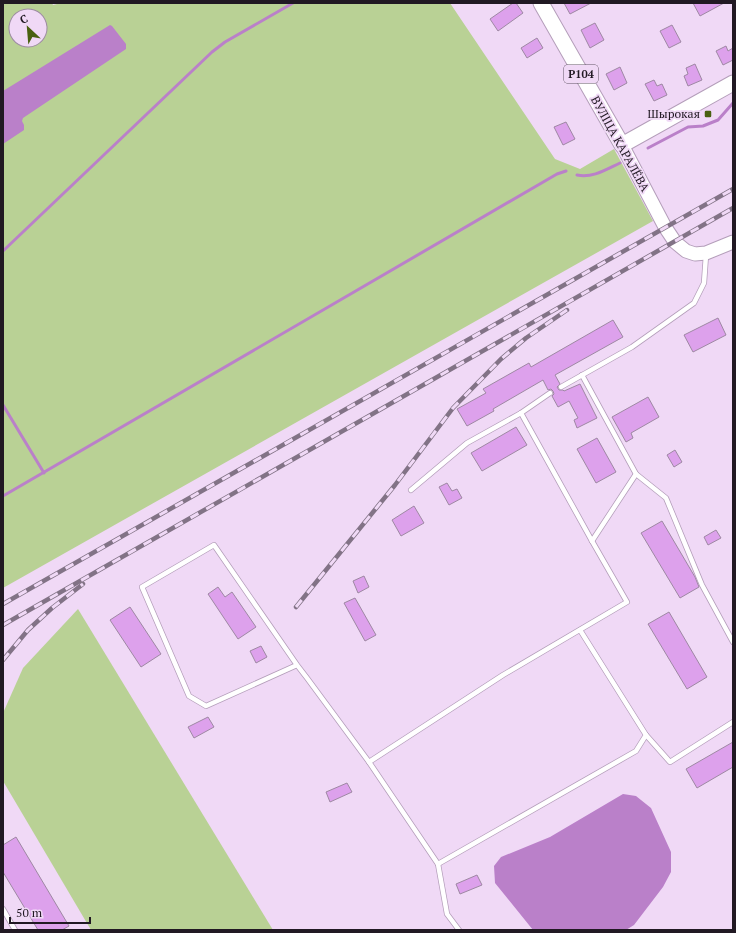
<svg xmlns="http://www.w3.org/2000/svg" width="736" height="933" viewBox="0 0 736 933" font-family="'PT Serif',serif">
  <rect width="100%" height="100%" fill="#f0d9f6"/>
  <g fill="#b9d195" fill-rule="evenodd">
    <path d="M3,3H52L53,5L61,3H450L555,159L580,169L614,149L653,221L3,588ZM16,16H40V40H16Z"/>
    <path d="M78,609L273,930H91L3,781V713L23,668Z"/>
  </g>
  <g fill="#ba80c9">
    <path d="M110,25L112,26L126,44V49L23,118L22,121L24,125V130L3,144V91Z"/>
    <path d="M623,794L636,796L651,808L671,852V872L663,887L634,925L626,930H533L495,883L494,866L501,857L550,837Z"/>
  </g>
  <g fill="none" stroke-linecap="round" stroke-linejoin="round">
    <g stroke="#ba80c9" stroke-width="3">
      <path d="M648,148L688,127L703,126L718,120L733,103"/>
      <path d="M577,175C593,178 605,170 620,163"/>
      <path d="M3,251L212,52L225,42L293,3"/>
      <path d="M3,405L44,473"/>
      <path d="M3,496L557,174L566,171"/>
    </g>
  </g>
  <g fill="#dda1ec" stroke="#9e88a3">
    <path d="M513,3H516L523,13L498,31L490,19Z"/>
    <path d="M564,3H591L570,14Z"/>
    <path d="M693,3H724L700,16Z"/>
    <path d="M595,23L604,40L590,48L581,30Z"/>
    <path d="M672,25L681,42L669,48L660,31Z"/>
    <path d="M537,38L543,48L527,58L521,48Z"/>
    <path d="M726,46L728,51L733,48V60L723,65L716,51Z"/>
    <path d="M695,64L702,80L688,86L684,76L688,74L686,68Z"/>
    <path d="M620,67L627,83L614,90L606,74Z"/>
    <path d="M654,80L657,86L662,84L667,95L654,101L645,84Z"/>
    <path d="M566,122L575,139L563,145L554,127Z"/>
    <path d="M718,318L726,335L693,352L684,335Z"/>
    <path d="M613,320L623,337L555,375L560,384L557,387L559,390H563L564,391L580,384L597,418L577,428L574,420L578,418L569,401L558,407L552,396L554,394L553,391L551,389L548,390L543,380L493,409L494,411L467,426L457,409L486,393L483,389L529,363L531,367Z"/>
    <path d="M648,397L659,417L631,433L633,438L626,442L612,417Z"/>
    <path d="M516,427L527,445L482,471L471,453Z"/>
    <path d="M597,438L616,472L596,483L577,449Z"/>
    <path d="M675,450L682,462L674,467L667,455Z"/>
    <path d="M447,483L452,491L457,489L462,498L449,505L439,487Z"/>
    <path d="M414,506L424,523L401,536L392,520Z"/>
    <path d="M662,521L695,577L699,587L680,598L641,533Z"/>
    <path d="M716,530L721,538L708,545L704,537Z"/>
    <path d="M364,576L369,587L358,593L353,581Z"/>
    <path d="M218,587L225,597L232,592L256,627L238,639L208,594Z"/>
    <path d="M355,598L376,635L365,641L344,603Z"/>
    <path d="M130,607L161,654L141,667L110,620Z"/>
    <path d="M669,612L707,677L687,689L648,624Z"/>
    <path d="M261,646L267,657L256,663L250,651Z"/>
    <path d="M208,717L214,727L194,738L188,727Z"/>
    <path d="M733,742V767L697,788L686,769Z"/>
    <path d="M347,783L352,792L330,802L326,792Z"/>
    <path d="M16,837L69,926L62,930H38L3,872V845Z"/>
    <path d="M477,875L482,885L460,894L456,884Z"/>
  </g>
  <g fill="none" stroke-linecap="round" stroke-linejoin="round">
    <defs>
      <g id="lane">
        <path d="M582,375L636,474L592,541"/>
        <path d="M561,387L632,347L694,303L704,283L706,255"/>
        <path d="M636,474L666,498L702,585L733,642"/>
        <path d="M411,490L467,443L521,413L550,393"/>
        <path d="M297,665L206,706L189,696L142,587L214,545L297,665L307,678L369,762L503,675L627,602L592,541L521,413"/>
        <path d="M646,735L670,762L733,722"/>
        <path d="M369,762L438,864L636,751L646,735L580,630"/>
        <path d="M438,864L447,914L459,930"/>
        <path d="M3,909L15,930"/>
      </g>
      <path id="secondary" d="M622,145L665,227L675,242L686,251L695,254L706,253L733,242"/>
      <path id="primary" d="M541,3L622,145L733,83"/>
    </defs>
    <use href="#lane" stroke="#b49eba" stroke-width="6"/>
    <use href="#secondary" stroke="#b49eba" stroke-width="15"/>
    <use href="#primary" stroke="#b49eba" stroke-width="17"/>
    <use href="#lane" stroke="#fff" stroke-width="4.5"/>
    <use href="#secondary" stroke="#fff" stroke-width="13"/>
    <use href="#primary" stroke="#fff" stroke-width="15"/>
    <defs>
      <g id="rail">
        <path d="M3,604L733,189"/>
        <path d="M296,607L395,485L453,408L501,359L526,338L567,310"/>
        <path d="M3,625L733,208"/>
        <path d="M3,660L28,630L52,608L83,584"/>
      </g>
    </defs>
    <use href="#rail" stroke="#827386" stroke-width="4.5"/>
    <use href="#rail" stroke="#f0d9f6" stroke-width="3" stroke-dasharray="9" stroke-linecap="butt"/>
  </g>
  <rect fill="#496110" stroke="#f0d9f6" stroke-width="1.5" x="704" y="110" width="8" height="8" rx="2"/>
  <g text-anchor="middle" stroke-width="3.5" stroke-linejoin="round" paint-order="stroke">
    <rect fill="#f0d9f6" stroke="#5f5362" stroke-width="1" x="564" y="65" width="34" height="18" rx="3"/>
    <g font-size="11" font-weight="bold" fill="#211923">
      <text x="581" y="78">Р104</text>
    </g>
    <g font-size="12" fill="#211923" stroke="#f0d9f6" text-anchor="end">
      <text x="700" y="118">Шырокая</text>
    </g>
    <g font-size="12" fill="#211923" stroke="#f0d9f6">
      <text transform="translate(620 144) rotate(61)" y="4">ВУЛІЦА КАРАЛЁВА</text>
    </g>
  </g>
  <rect width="736" height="933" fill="none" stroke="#211923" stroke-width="8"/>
  <g transform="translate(28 28) rotate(334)"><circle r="19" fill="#f0d9f6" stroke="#9d8ca2"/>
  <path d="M0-3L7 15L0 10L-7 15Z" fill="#496110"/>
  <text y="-6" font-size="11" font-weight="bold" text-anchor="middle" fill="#211923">С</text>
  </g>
  <path d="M10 917v6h80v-6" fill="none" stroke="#211923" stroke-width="2"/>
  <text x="16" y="917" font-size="12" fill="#211923" stroke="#f0d9f6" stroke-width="3" paint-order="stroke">50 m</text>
</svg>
